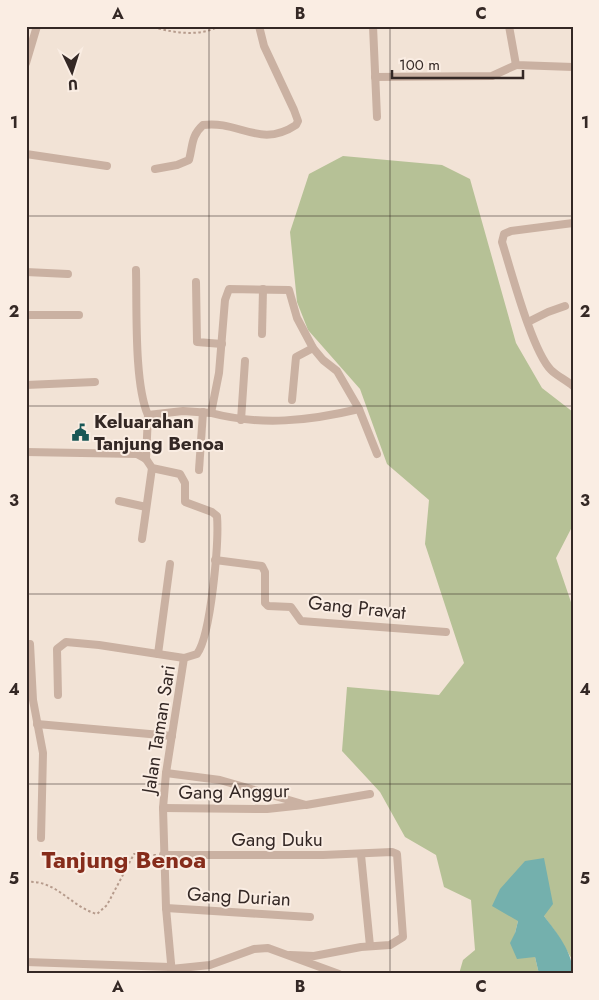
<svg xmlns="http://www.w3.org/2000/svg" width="599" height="1000" viewBox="0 0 599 1000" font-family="Jost,sans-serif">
  <rect width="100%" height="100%" fill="#f2e3d6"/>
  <path fill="#b6c196" d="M343,156L442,165L470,179L516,343L542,388L573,412V525L556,558L573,608V961L557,934L544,916L518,921L515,933L535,957L539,974H459L463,960L475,950L471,900L444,887L436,855L405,837L380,792L342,751L347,687L439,695L464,663L425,544L429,500L387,464L360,389L308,330L297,302L290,232L309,174Z"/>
  <path fill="#74b0ad" d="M544,858L553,904L544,916C557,933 573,952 573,974H539L535,957L517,959L510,943L515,933L518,921L492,906L500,889L525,861Z"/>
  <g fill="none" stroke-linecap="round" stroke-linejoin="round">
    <g stroke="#b69b8c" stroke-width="2" stroke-dasharray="2.5 2.5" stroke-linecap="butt">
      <path d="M149,26C170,32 199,38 219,26"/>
      <path d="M26,882C56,879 71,907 97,914L107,905L134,854L156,855"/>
    </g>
    <g stroke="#cab1a2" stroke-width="8">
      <path d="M373,26L377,117"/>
      <path d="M509,26L516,65L573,67"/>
      <path d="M26,63L37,26"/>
      <path d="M375,77L492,76L516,65"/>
      <path d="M26,154L107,166"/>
      <path d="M155,169L177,165L189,160C193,145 191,136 203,125C239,120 260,149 296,125L298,121L294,110L264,46L259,26"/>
      <path d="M573,223L511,231L504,234L502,242C511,270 532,351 551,370C557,376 566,380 573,386"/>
      <path d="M136,270C137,307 134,384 148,415"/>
      <path d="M26,272L68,274"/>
      <path d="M196,282L197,342L222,344"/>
      <path d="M26,315H79"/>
      <path d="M528,322L548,312L565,306"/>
      <path d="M262,334L263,289"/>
      <path d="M26,385L95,382"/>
      <path d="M292,400L296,357L313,348"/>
      <path d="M211,413C261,426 309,421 359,409L377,454"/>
      <path d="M241,420L245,361"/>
      <path d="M26,452L137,454L146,459L152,468L180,474L185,483V502L212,512L217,516C219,542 211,635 197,654L184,658L99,645L66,642L57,649L58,695"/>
      <path d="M146,459L148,415L183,411L211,413L219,373L225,300L229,289L289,290L297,318L313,348L323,360L337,371L359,409"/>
      <path d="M199,470L203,412"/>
      <path d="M119,501L146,507"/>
      <path d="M142,539L152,468"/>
      <path d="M215,560L262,566L265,572V603L268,606L291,607L301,621L446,632"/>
      <path d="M30,644L33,700L43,753L41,838"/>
      <path d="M158,654L170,564"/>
      <path d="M37,724L172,736"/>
      <path d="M166,773L220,780L306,805L370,794"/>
      <path d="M163,808L267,809L304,805"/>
      <path d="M163,855H323L392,852L397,854L403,937L390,945L361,947L314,956L290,955"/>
      <path d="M361,855L370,946"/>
      <path d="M166,908L310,917"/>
      <path d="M26,962L170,967"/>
      <path d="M171,969L210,965L254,949L268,948L339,974"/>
      <path d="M172,974L166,908L163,808L166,773L184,658"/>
    </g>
  </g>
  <path fill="none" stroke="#342825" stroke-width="1" stroke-opacity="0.55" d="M209,26V974M390,26V974M26,216H573M26,406H573M26,594H573M26,784H573"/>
  <defs>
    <symbol id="civic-bare" viewBox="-9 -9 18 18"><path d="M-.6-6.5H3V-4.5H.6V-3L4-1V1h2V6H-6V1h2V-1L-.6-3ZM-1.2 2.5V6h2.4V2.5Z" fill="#195756" stroke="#faede3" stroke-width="2.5" paint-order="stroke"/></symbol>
  </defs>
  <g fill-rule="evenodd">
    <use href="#civic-bare" x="68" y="420" width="25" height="25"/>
  </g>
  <g text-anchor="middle" stroke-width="4" stroke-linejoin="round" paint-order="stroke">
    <g font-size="19" font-weight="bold" fill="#342825" stroke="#faede3" text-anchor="start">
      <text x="94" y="428">Keluarahan<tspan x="94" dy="22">Tanjung Benoa</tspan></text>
    </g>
    <g font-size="19" fill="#342825" stroke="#faede3">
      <text transform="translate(357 607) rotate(6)" y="7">Gang Pravat</text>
      <text transform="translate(158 729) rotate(-81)" y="7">Jalan Taman Sari</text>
      <text transform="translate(234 791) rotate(-1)" y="7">Gang Anggur</text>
      <text x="277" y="846">Gang Duku</text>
      <text transform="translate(239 896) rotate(3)" y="7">Gang Durian</text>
    </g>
    <g font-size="24" font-weight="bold" fill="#862c1b" stroke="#faede3">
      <text x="124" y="868">Tanjung Benoa</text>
    </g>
  </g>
  <rect width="599" height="1000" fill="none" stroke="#faede3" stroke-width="55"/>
  <g transform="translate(72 72) rotate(176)" stroke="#faede3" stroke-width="4" paint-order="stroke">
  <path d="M0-4L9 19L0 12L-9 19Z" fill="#342825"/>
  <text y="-8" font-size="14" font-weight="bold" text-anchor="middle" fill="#342825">U</text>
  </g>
  <path d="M392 70v8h131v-8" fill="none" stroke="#342825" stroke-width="2.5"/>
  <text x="399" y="70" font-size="15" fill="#342825" stroke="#faede3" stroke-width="4" paint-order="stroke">100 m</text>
  <rect x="28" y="28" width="544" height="944" fill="none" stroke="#342825" stroke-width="2"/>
  <g font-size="16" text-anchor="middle" font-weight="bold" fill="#342825">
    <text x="118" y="19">A</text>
    <text x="300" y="19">B</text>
    <text x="481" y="19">C</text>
    <text x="14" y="128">1</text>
    <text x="585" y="128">1</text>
    <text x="14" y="317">2</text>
    <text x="585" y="317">2</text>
    <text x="14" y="506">3</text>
    <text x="585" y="506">3</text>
    <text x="14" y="695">4</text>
    <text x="585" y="695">4</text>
    <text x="14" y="884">5</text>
    <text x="585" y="884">5</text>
    <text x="118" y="992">A</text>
    <text x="300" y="992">B</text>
    <text x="481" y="992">C</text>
  </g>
</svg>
